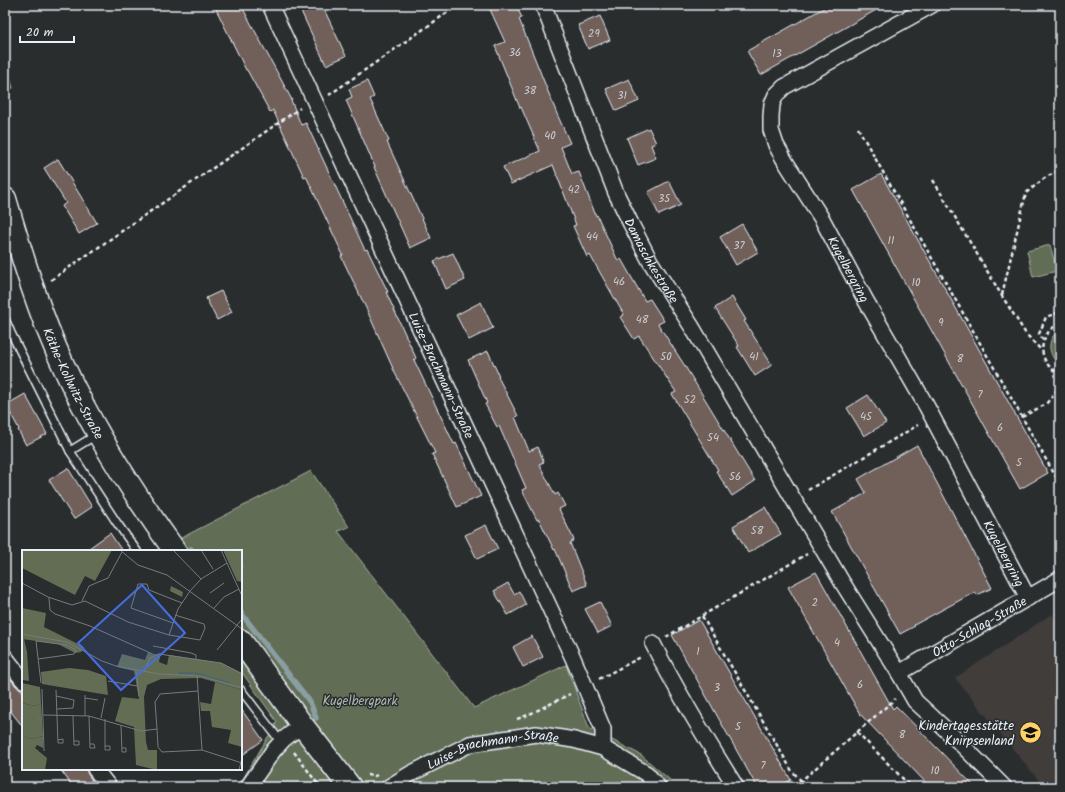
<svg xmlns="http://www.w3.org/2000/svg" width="1065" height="792" viewBox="0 0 1065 792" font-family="Kalam,sans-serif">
  <defs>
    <pattern id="forest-firs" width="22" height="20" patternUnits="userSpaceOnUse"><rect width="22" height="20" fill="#626d54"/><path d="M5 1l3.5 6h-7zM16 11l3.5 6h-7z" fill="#78826d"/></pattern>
  </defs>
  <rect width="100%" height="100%" fill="#2a2d2e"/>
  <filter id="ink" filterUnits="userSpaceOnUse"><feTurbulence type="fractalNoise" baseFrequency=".025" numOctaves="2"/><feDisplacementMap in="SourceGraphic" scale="8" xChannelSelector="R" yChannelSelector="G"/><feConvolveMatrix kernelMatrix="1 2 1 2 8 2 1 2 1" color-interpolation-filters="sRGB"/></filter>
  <g filter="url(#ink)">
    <path fill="#3f3c3b" d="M1052,614L1060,626V787H1044L955,678Z"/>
    <path fill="url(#forest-firs)" stroke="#a5afa6" d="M5,60L13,88L5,91Z"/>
    <g fill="#626d54" stroke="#a5afa6">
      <path d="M1050,245L1057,271L1033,277L1027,251Z"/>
      <path d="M1060,330V365C1048,356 1045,339 1060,330Z"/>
      <path d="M311,471L349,527L338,531L474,708L566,665L589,728L641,755L670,780L660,787H238L277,722L241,671V551H156Z"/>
    </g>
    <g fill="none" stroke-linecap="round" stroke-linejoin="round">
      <g stroke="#899fa3" stroke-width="5.5">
        <path d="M191,549L193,551"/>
        <path d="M241,613L310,702L316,718"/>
      </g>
    </g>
    <g fill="#715f5a" stroke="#e8f1f8">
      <path d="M214,5H241L292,100H291L301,125L306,123L365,250L367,249L388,292H386L416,358L414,360L454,444L456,443L481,496L457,507L432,454L435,453L395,373L366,308L341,256L343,255L306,176L304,177L273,110L270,112L247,70H246Z"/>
      <path d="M310,5H322L346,56L326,65L300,9Z"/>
      <path d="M488,5H516L522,18L519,19L557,114L570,143L561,147L572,174L579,172L596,216L597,215L618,261L621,259L645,301L650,299L664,321L658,324L683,363L755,481L732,496L716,471L718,470L672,394L676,392L639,336L634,339L620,317L624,315L590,255L587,257L573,226L576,225L553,165L511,184L503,167L540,151L521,107L520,108L495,46L505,42Z"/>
      <path d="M829,5H885L761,75L747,51Z"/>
      <path d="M600,16L610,40L588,49L578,25Z"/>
      <path d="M629,79L639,101L616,111L606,89Z"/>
      <path d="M367,81L374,97L370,99L389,141L387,142L431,238L410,248L374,167H375L346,100L352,97L349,89Z"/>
      <path d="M649,128L656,143L651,145L656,158L638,165L627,138Z"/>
      <path d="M58,159L97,223L79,234L62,206L66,203L44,168Z"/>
      <path d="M881,174L1048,473L1020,489L853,190Z"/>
      <path d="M669,181L681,205L659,215L648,192Z"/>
      <path d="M742,224L758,252L736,265L720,237Z"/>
      <path d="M453,253L465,280L446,289L434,261Z"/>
      <path d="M221,291L232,312L217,320L206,298Z"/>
      <path d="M732,297L746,320L744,321L772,365L755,376L737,347L739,346L715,308Z"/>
      <path d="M481,302L493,328L469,340L456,315Z"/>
      <path d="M488,351L499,376L498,377L518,416L515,417L529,451L538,447L544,462L539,464L555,495L558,493L565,506L559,509L574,540L570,543L587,585L573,591L555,549L554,550L539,519L537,520L522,490L526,488L499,426L497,427L485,404L487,403L468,360Z"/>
      <path d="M25,394L47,434L26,445L18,430L19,429L6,405Z"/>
      <path d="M868,395L886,423L864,436L847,408Z"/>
      <path d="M917,445L992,588L977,595L975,592L914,625L915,626L900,634L832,512L866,493L858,479Z"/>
      <path d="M68,468L92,507L74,519L49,480Z"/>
      <path d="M765,507L781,534L748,553L733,526Z"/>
      <path d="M486,525L498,549L477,559L465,535Z"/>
      <path d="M110,533L122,551H85Z"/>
      <path d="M816,572L893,709L896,706L975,787H930L860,714L788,587Z"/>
      <path d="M508,583L514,594L519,591L526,605L508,615L494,591Z"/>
      <path d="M600,602L612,626L598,633L585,609Z"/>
      <path d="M699,620L791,780L779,787H757L672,635Z"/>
      <path d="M532,636L543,657L523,667L513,647Z"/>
      <path d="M5,672L16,686L21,689L23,692V727L5,704Z"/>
      <path d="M241,709L263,740L241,756Z"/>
      <path d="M60,769H86L88,774L92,780L83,787H73Z"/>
    </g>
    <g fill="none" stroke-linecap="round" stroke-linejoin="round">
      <defs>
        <g id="lane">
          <path d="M5,319L11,333L70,451L96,435"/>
          <path d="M70,451L117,523L137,551"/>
          <path d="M241,690L281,742"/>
        </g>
        <g id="street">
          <path id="s1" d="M270,5L573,658L603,729V748"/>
          <path id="s2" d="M543,5L616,193L631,224L650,261L692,327L842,582L899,673L1060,579"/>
          <path id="s3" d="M932,5L784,87L776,95L772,104L771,116V130L776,145L785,161L822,219L866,301L927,407L1028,598"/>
          <path d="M653,644C678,693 707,741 736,787"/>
          <path d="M5,657L23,680"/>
          <path d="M899,673L915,701L958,741L1004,787"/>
          <path d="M95,769L109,787"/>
          <path d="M248,787L273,751L284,739L302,725"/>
          <path id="s4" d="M389,787L412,773L470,744L536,734L574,740L603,748L647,774L658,787"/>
        </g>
        <g id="primary">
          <path id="s5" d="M5,199C22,256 39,314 64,367C94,432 133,493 175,551"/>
          <path d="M241,641L302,725L350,787"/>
        </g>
      </defs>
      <use href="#lane" stroke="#e8f1f8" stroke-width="10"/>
      <use href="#street" stroke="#e8f1f8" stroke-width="18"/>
      <use href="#primary" stroke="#e8f1f8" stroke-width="25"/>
      <g stroke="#e8f1f8" stroke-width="2.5" stroke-dasharray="4 3" stroke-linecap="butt">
        <path d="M329,95L458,5"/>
        <path d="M858,128L1052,470L1060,483"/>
        <path d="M933,180L1002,296L1026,334L1042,351"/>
        <path d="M51,280L300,108"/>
        <path d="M1002,295L1026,193L1046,177L1060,170"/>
        <path d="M1060,323C1037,334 1036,363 1060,374"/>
        <path d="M1043,340L1039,334L1046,317L1060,312"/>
        <path d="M1022,417L1046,404L1057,390L1060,380"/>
        <path d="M808,490L918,425"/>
        <path d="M702,616L792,771L807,787"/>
        <path d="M666,637L807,554"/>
        <path d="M599,679L641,657"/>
        <path d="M517,719L528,715L570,694"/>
        <path d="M857,732L911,787"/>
        <path d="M294,752L320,787"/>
        <path d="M367,775L375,776L377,775"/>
        <path d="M794,787L895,699"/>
      </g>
      <use href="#lane" stroke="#2a2d2e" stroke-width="7"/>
      <use href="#street" stroke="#2a2d2e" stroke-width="15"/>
      <use href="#primary" stroke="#2a2d2e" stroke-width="22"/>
    </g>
  </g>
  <defs>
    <symbol id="school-disc" viewBox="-11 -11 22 22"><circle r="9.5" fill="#ffd166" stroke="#2a2d2e"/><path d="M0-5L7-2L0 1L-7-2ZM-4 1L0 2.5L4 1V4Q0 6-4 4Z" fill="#111"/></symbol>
  </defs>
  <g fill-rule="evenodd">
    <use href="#school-disc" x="1018" y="720" width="25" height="25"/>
  </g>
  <g text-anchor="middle" stroke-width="3" stroke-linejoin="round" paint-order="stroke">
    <g font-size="11" fill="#caccd0">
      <text x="594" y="37">29</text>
      <text x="515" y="56">36</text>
      <text x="777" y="57">13</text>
      <text x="530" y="94">38</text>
      <text x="622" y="99">31</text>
      <text x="550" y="139">40</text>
      <text x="574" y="193">42</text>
      <text x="664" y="202">35</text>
      <text x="592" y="240">44</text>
      <text x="891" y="244">11</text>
      <text x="739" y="249">37</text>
      <text x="619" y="285">46</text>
      <text x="916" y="286">10</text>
      <text x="642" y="323">48</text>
      <text x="941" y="326">9</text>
      <text x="666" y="360">50</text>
      <text x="754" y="360">41</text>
      <text x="960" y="362">8</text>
      <text x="980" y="398">7</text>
      <text x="690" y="403">52</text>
      <text x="866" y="420">45</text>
      <text x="1000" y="431">6</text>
      <text x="713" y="441">54</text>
      <text x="1019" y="466">5</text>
      <text x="735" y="480">56</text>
      <text x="757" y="534">58</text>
      <text x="815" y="606">2</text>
      <text x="837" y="646">4</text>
      <text x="698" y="655">1</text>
      <text x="860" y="688">6</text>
      <text x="717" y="691">3</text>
      <text x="738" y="730">5</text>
      <text x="902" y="738">8</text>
      <text x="763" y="769">7</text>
      <text x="935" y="774">10</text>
    </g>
    <g font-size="13" fill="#e8f1f8" stroke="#2a2d2e">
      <text dy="5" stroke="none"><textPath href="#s2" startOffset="278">Damaschkestraße</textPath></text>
      <text dy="5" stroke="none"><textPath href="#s3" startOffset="376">Kugelbergring</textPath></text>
      <text dy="5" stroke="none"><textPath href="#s1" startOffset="408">Luise-Brachmann-Straße</textPath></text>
      <text dy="5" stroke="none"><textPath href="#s5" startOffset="197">Käthe-Kollwitz-Straße</textPath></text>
      <text dy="5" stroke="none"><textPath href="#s3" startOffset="700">Kugelbergring</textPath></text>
      <text dy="5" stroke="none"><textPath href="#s2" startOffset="852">Otto-Schlag-Straße</textPath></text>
      <text dy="5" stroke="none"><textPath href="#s4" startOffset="113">Luise-Brachmann-Straße</textPath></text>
    </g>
    <g font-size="13" fill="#acb6ae" stroke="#2a2d2e">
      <text x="360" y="705">Kugelbergpark</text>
    </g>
    <g font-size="13" fill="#e8f1f8" stroke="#2a2d2e" text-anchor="end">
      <text x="1014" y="730">Kindertagesstätte<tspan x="1014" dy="15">Knirpsenland</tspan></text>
    </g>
  </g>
  <g transform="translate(22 550)">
    <rect width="220" height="220" fill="#2a2d2e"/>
    <path d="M193,132L220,140V197L206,193L209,180L190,177L188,161H179L178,152L189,154ZM0,153L13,156L19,153L20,167L12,169L0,166Z" fill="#626d54"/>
    <path d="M0,58L24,63L22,77L62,97L59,102L53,103L36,94L0,89ZM0,185L8,189L21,186V198L15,195L13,198L25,208L23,220H0Z" fill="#626d54"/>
    <path d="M0,0H90L73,31L63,26L53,45L0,18Z" fill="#626d54"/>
    <path d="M201,0H220V32L215,31ZM149,36L161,42L160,47L148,41ZM0,89H2L5,102L7,131L0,130ZM126,102L131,105L139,103L137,112L142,114L145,115L147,105L200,113L220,123V140L179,128L139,129L125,135L122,147L124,192L126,200H135V220L114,215L112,177L93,171L100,147L117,149L112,121L95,117L100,104L123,110ZM47,118L66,120L84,126L86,145L20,134L19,122ZM0,133L18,137L19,153L13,156L0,153ZM3,165L12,169L14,165L20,167L21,186L8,189L0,185V166Z" fill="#626d54"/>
    <path fill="none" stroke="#4a686b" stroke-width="2" d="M157,123H171M172,123L208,133"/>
    <path fill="none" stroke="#767b7f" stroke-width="1" d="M98,0L116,15L145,25L220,79M151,0L179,29M179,0L191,19M199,0L220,46M0,33L26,47L50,55L63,51L106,72L147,85L156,59L168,41L179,29L205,13M188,43L202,33M27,48L28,60L33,64L68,76L133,105M60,51L67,36L86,28L100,2M192,58L202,47L217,39M151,73L109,58L116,34H125L127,40L160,53M0,84L45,92L80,111L94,116L137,124L179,126L220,138M147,85L178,90L183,78L182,74L153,65M131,96L169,103L174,105V109M195,100L220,69M16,109L52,104L54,100M114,120L117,146M122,121L128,108L137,104L199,113L220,124M175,125L180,200M86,131L115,136M19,133L14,91L44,95L54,100M20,139L22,201M34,140L36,193H41V189L36,190M176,141L138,144L133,152L135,179L136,197L140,202L180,200M34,146L52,150L51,158L35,159M63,148L76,150M21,165L67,166L119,181L135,179M51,165V167L52,195H57V191H52M63,166V145M67,166L68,198H73L72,194H68M79,168L83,148M83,169V200H88V196H83M99,175L100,202H104V198H100M180,200L220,213M217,220L220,208"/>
    <path fill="#466fde" fill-opacity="0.15" stroke="#466fde" stroke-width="2" d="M120,35L163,83L99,140L56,93Z"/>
    <rect width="220" height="220" fill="none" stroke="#e8f1f8" stroke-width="2"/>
  </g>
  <rect width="1065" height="792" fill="none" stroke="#2a2d2e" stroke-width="20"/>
  <rect x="10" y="10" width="1045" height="772" fill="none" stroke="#e8f1f8" stroke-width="1.5" filter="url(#ink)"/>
  <path d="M20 36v6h54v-6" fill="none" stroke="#e8f1f8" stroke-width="2"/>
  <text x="26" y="36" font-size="12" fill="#e8f1f8" stroke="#2a2d2e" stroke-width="3" paint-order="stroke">20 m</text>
</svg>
